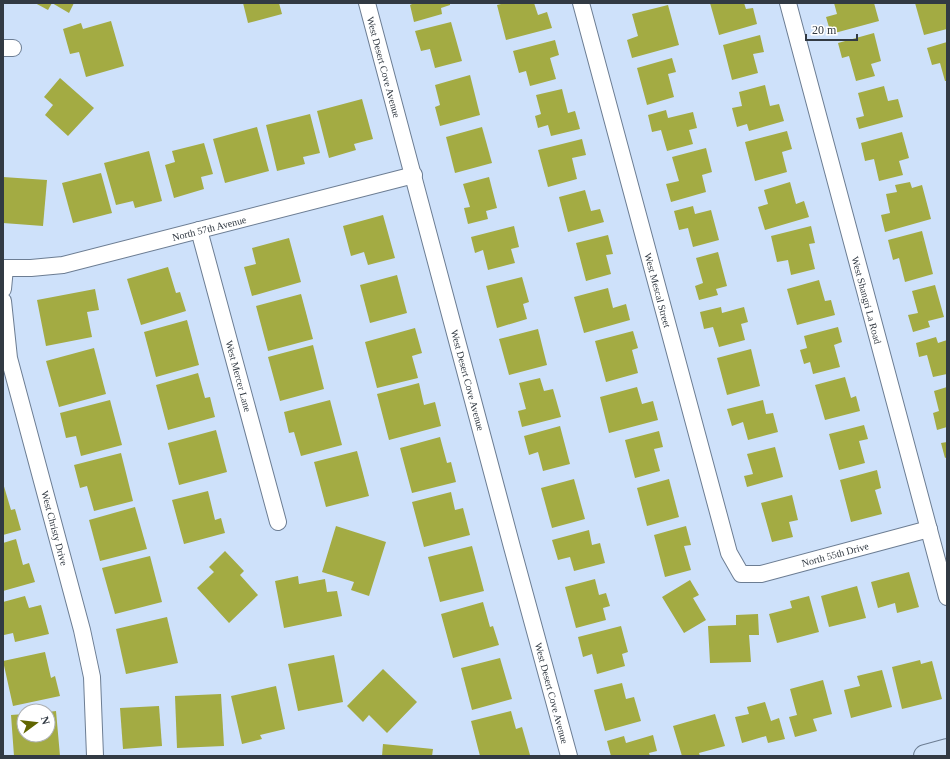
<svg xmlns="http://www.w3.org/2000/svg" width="950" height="759" viewBox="0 0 950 759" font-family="Georgia,serif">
  <rect width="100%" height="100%" fill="#cee1fa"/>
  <g fill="#a3ab43">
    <path d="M35,3H52L48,10Z"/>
    <path d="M52,3H74L69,13Z"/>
    <path d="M243,3H279L282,14L248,23Z"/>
    <path d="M414,3H450V5L441,8L442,14L414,22L410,5Z"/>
    <path d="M505,3H534L538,15L547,12L552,28L506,40L497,5Z"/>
    <path d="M710,3H744L746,9L753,8L757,24L719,35Z"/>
    <path d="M834,3H874L879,21L831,34L826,17L837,14Z"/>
    <path d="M915,3H947V29L924,35Z"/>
    <path d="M668,5L679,45L632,58L627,40L638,36L632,14Z"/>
    <path d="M111,21L124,66L86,77L79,52L70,54L63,29L81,23L83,29Z"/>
    <path d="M451,22L462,61L435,68L430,49L421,51L415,31Z"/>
    <path d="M874,33L881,61L871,64L875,76L856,81L849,56L842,58L838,43Z"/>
    <path d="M760,35L764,52L753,54L758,73L732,80L723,45Z"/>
    <path d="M555,40L559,55L550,58L556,79L530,86L526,71L519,73L513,51Z"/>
    <path d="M947,42V81H945L940,63L932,65L927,48Z"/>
    <path d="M672,58L676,72L668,74L674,97L647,105L637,68Z"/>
    <path d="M470,75L480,115L440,126L435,107L440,105L435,85Z"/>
    <path d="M60,78L94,108L68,136L45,115L53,105L44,97Z"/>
    <path d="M765,85L770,106L779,104L784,121L749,131L747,124L737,127L732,108L742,106L739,92Z"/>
    <path d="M884,86L888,101L898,99L903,117L859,129L856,118L864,116L858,93Z"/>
    <path d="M562,89L568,113L575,111L580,129L551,136L548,125L538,128L535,116L541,114L536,95Z"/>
    <path d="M362,99L373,139L354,144L356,150L329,158L317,111Z"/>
    <path d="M666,110L668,118L693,112L697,128L689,130L693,144L667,151L661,130L652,132L648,115Z"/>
    <path d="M310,114L320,153L303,157L305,164L277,171L266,125Z"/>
    <path d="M257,127L269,171L225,183L213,139Z"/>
    <path d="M482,127L492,163L455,173L446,137Z"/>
    <path d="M787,131L792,149L782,152L787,172L755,181L745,142Z"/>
    <path d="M902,132L909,158L899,161L903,175L879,181L874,159L865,161L861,143Z"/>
    <path d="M582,139L586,155L572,158L577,179L548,187L538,150Z"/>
    <path d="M204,143L213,174L201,177L204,189L174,198L165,165L175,162L172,151Z"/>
    <path d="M706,148L712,172L702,175L706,192L671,202L666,184L679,181L672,157Z"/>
    <path d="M149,151L162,201L135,208L133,201L116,205L104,163Z"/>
    <path d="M101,173L112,213L73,223L62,183Z"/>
    <path d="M3,177L47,180L43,226L3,223Z"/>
    <path d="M489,177L497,208L486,211L488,219L468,224L464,208L470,207L463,184Z"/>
    <path d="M790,182L796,204L804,201L809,217L765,230L758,207L768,204L764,190Z"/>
    <path d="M910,182L912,188L922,185L931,219L885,232L881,215L890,213L886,194L897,192L895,185Z"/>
    <path d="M585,190L591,211L600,209L604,222L568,232L559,197Z"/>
    <path d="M693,206L695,214L711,210L719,240L693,247L688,228L679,230L674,211Z"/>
    <path d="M383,215L395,258L368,265L364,252L351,256L343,226Z"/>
    <path d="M514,226L519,247L511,249L515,263L488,270L483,250L475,253L471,237Z"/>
    <path d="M811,226L815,243L809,244L815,269L791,275L788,260L777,262L771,236Z"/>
    <path d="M922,231L933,274L905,282L899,258L893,260L888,240Z"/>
    <path d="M608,235L613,254L606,255L611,274L586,281L576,243Z"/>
    <path d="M289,238L301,282L252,296L244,267L256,264L252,248Z"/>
    <path d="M718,252L727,286L716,289L718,295L699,300L695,286L703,283L696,258Z"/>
    <path d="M168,267L176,293L180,292L186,311L141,325L127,279Z"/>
    <path d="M397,275L407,313L370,323L360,285Z"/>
    <path d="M522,277L529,302L523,304L527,319L497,328L486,286Z"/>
    <path d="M819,280L825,301L831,300L835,315L797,325L787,289Z"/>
    <path d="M935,285L944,317L928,321L930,327L913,332L908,315L918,313L912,291Z"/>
    <path d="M608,288L613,308L626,304L630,320L584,333L574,297Z"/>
    <path d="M95,289L99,310L87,312L92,337L46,346L37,300Z"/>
    <path d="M301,294L313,339L268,351L256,306Z"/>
    <path d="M721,307L722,313L744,307L748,322L741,324L745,340L719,347L713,327L704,329L700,312Z"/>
    <path d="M187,320L199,365L156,377L144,332Z"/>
    <path d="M838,327L842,342L834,345L840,367L813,374L810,362L804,364L800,350L807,348L804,336Z"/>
    <path d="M415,328L422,353L412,356L418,378L377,388L365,342Z"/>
    <path d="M538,329L547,365L509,375L499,339Z"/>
    <path d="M633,331L638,348L632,350L638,373L606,382L595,341Z"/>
    <path d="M936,337L938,343L947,340V374L933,377L927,355L919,357L916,343Z"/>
    <path d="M313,345L324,389L280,401L268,357Z"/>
    <path d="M94,348L106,394L59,407L46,361Z"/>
    <path d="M751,349L760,386L727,395L717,358Z"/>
    <path d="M198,373L205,398L210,397L215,417L168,430L156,385Z"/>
    <path d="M845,377L851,398L856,396L860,411L825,420L815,385Z"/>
    <path d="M540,378L544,391L553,389L561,417L522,427L518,411L526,409L519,383Z"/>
    <path d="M419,383L424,405L435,402L441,426L389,440L377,394Z"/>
    <path d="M637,387L642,404L653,401L658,420L609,433L600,397Z"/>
    <path d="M947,387V427L937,430L933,413L939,411L934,391Z"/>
    <path d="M110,400L122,445L81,456L76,436L66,438L60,413Z"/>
    <path d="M330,400L342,445L301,456L294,432L289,433L284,412Z"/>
    <path d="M763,400L766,414L773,413L778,432L748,440L743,422L732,426L727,409Z"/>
    <path d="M864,425L868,439L859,441L865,463L839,470L829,434Z"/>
    <path d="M560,426L570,464L543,471L538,452L529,455L524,436Z"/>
    <path d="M216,430L227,472L179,485L168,443Z"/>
    <path d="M659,431L663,447L654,449L660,471L635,478L625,440Z"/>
    <path d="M440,437L447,463L451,462L456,482L412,493L400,448Z"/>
    <path d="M947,442V457L945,458L941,443Z"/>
    <path d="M775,447L783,477L747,487L744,476L753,474L747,454Z"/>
    <path d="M357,451L369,496L326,507L314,462Z"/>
    <path d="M121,453L133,501L94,511L87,486L80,488L74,465Z"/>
    <path d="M877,470L881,488L875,490L882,514L851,522L840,480Z"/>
    <path d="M574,479L585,519L552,528L541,488Z"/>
    <path d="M669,479L679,517L647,526L637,488Z"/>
    <path d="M3,483L11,510L15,509L21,530L3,535Z"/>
    <path d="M208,491L215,520L221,518L225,533L184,544L172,500Z"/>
    <path d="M451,492L455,510L463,508L470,535L424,547L412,502Z"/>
    <path d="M792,495L798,520L789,522L793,537L772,542L761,503Z"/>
    <path d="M135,507L147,549L100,561L89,520Z"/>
    <path d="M336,526L386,542L369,596L351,590L354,582L322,572Z"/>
    <path d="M686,526L691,545L684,546L691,570L665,577L654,535Z"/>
    <path d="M589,530L592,545L600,543L605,563L574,571L570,557L558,560L552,540Z"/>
    <path d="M16,539L23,565L29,563L35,582L3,591V543Z"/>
    <path d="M472,546L484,591L440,602L428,557Z"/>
    <path d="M225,551L244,571L240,575L258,595L229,623L197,588L214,572L209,567Z"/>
    <path d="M150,556L162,602L115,614L102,568Z"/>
    <path d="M909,572L919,607L897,613L895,603L878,608L871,582Z"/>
    <path d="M298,576L299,584L325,579L327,592L337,591L342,616L284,628L275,581Z"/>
    <path d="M595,579L599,595L606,593L610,606L603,608L606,620L576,628L565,587Z"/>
    <path d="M690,580L699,595L693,598L706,620L684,633L662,597Z"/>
    <path d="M857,586L866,618L829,627L821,596Z"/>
    <path d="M25,596L29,608L41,605L49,634L15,642L13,633L4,635L3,602Z"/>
    <path d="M809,596L819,632L777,643L769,614L792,608L790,601Z"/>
    <path d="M483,602L490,627L493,626L499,645L453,658L441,614Z"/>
    <path d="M758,614L759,635H749L751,662L710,663L708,626L736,625V615Z"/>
    <path d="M167,617L178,663L126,674L116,629Z"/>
    <path d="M621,626L628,652L622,654L625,666L597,674L592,654L583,657L578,637Z"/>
    <path d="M45,652L51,678L55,676L60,696L13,706L3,661Z"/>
    <path d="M334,655L343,702L298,711L288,664Z"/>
    <path d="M500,658L512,699L472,710L461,668Z"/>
    <path d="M920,660L921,664L932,661L942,699L902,709L892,667Z"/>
    <path d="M383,669L417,702L387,733L369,715L363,722L347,706Z"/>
    <path d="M882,670L892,707L851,718L844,690L860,686L857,676Z"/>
    <path d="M823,680L832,714L813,719L817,731L795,737L789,717L797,715L790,689Z"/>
    <path d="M622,683L626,699L634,697L641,721L605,731L594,690Z"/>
    <path d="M276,686L285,729L260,735L262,739L242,744L231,696Z"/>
    <path d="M221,694L224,746L177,748L175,696Z"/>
    <path d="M765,702L771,721L779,718L785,739L768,743L766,736L742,743L735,717L749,714L747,707Z"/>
    <path d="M159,706L162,746L123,749L120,708Z"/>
    <path d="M56,711L60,756H14L11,715L24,714V735H48V712Z"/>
    <path d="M511,711L516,729L522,727L530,755L480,756L471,721Z"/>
    <path d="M715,714L725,746L699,753L700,756H682L673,726Z"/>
    <path d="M653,735L657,751L649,753L650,756H611L607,741L624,736L626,743Z"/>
    <path d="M383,744L433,749L432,756H382Z"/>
  </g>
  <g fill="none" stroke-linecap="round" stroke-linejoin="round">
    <defs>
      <g id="street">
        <path d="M367,3L512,547L569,756"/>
        <path d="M581,3L729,553L741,574H761L929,529"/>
        <path d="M788,3L947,597"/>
        <path d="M3,48H13"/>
        <path d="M199,230L278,522"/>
        <path d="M3,268H31L63,265L414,175"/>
        <path d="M3,289L5,268"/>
        <path d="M3,301L9,358L82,630L92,677L95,756"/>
      </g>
      <path id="secondary" d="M925,756L947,750"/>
    </defs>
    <use href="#street" stroke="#6c7d93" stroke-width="18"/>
    <use href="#secondary" stroke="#6c7d93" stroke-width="24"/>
    <use href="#street" stroke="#fff" stroke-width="16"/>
    <use href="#secondary" stroke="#cfe2f9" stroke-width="22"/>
  </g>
  <g text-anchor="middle" stroke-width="3" stroke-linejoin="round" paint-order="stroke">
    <g font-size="10" fill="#323a43" stroke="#fff">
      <text transform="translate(384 67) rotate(75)" y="4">West Desert Cove Avenue</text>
      <text transform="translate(209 228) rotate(-14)" y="4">North 57th Avenue</text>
      <text transform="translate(658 290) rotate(75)" y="4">West Mescal Street</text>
      <text transform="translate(867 300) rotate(75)" y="4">West Shangri La Road</text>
      <text transform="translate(239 376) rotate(75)" y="4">West Mercer Lane</text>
      <text transform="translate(468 380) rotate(75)" y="4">West Desert Cove Avenue</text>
      <text transform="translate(55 528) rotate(75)" y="4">West Christy Drive</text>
      <text transform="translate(835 554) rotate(-15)" y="4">North 55th Drive</text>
      <text transform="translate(552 693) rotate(75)" y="4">West Desert Cove Avenue</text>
    </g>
  </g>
  <rect width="950" height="759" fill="none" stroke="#323a43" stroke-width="8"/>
  <g transform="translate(36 723) rotate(75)"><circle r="19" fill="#ffffff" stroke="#adb0b4"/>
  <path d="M0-3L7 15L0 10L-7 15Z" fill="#606501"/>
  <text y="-6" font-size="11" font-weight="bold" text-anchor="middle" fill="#323a43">N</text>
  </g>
  <path d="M806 34v6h51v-6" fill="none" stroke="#323a43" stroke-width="2"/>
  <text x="812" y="34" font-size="12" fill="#323a43" stroke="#ffffff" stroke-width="3" paint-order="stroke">20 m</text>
</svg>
